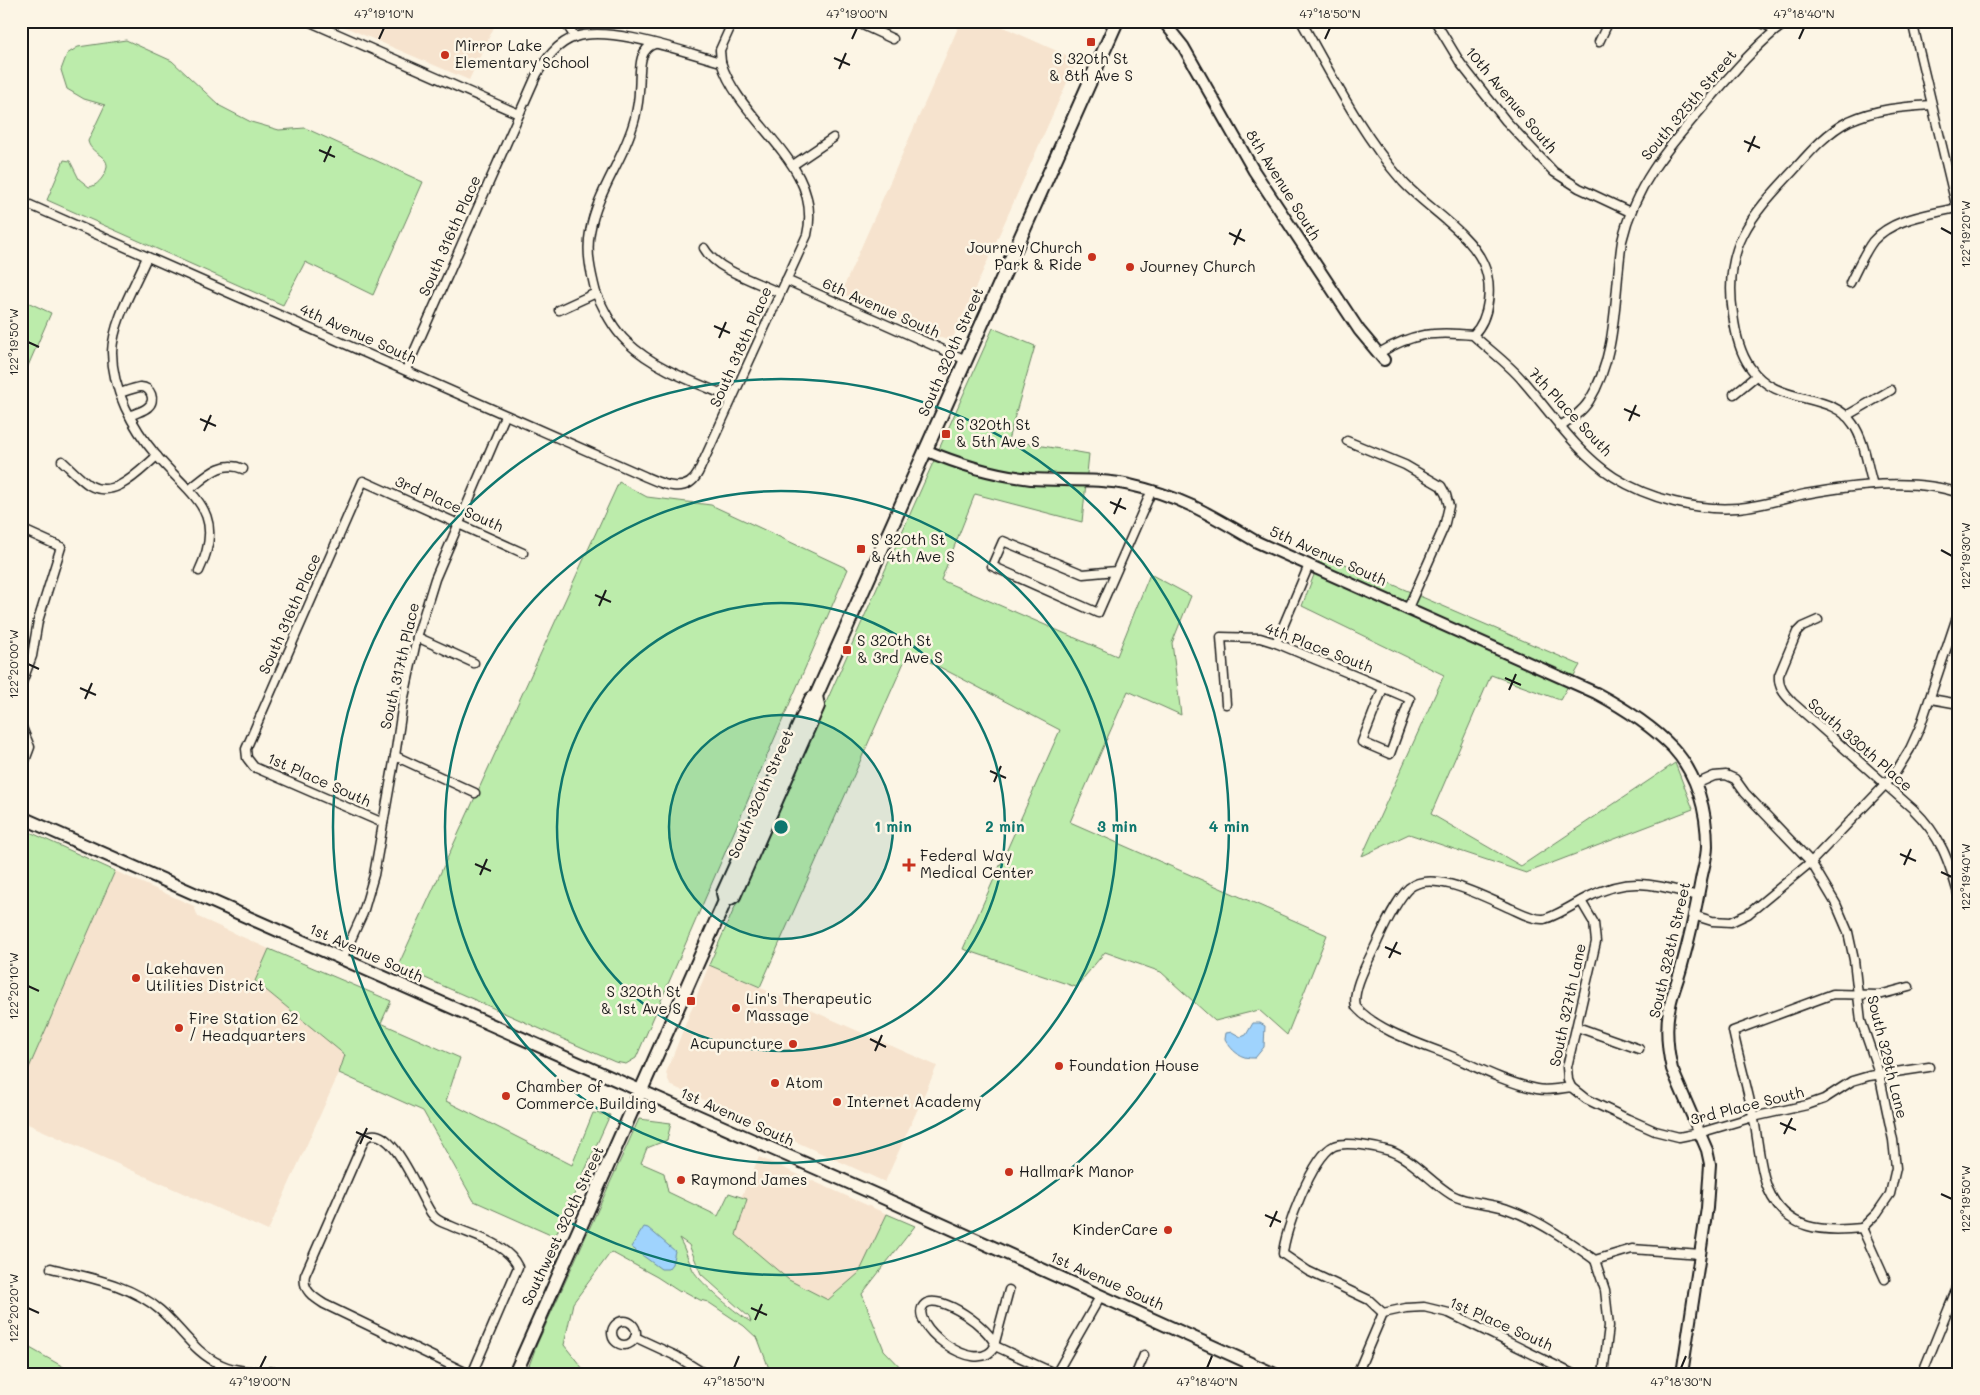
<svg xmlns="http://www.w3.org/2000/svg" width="1980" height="1395" viewBox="0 0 1980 1395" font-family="Mali,sans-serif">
  <rect width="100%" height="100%" fill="#fcf5e5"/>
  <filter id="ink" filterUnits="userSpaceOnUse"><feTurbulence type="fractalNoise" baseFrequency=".02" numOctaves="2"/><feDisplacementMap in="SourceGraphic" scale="10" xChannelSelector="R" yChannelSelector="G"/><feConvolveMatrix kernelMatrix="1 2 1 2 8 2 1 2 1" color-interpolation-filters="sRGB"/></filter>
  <g filter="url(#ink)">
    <g fill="#f6e3ce">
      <path d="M331,21H497L469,80Z"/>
      <path d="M961,21H990L1077,60L954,336L946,340L841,293Z"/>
      <path d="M115,871L194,906L198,917L269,949L256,981L345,1055L339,1073L268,1231L21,1121V1086Z"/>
      <path d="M709,965L937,1066L885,1182L670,1085L666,1073Z"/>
      <path d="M759,1157L887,1214L843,1313L715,1257Z"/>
    </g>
    <g fill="#bcecab" stroke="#6c8464" fill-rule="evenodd">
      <path d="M126,40L172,61L220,106L251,122L279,130L305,128L423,182L373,295L305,262L283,305L47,200L64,160L70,161L79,179L89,187C95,186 98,183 102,178C118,155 91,157 88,141L105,105L84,99L67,89L61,70L67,54L78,47Z"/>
      <path d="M21,299L51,313L21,382Z"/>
      <path d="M993,328L1035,346L1008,440L1089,454L1082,522L975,494L941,580L1117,656L1150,574L1191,596L1172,643L1181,715L1128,691L1070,822L1327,935L1287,1035L1259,1010L1215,1021L1161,972L1105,952L1076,987L963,949L1060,730L909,651L760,987L709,965Z"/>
      <path d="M619,482L647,497L711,505L848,569L636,1058L626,1064L615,1062L398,966Z"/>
      <path d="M1322,554L1580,665L1560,700L1491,675L1431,814L1521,866L1675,763L1693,809L1526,873L1409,834L1362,856L1444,675L1302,606Z"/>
      <path d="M21,828L115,871L21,1086Z"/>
      <path d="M269,949L391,1001L381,1023L460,1058L446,1101L572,1165L593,1113L610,1115L555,1237L474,1201L423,1111L339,1073L345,1055L255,981Z"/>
      <path d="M639,1119L671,1123L667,1140L647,1148L641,1163L664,1173L668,1192L718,1216L729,1193L747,1199L736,1235L789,1280L828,1300L859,1273L887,1214L915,1226L862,1294L884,1350L907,1374H771L758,1339L744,1326L708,1302L700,1300L682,1290L680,1292L657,1277L611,1252L573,1303L564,1345L587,1374H526L537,1344ZM679,1238L689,1245L701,1274L749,1317L751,1322C738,1315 700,1283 693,1270C688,1260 685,1248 679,1238Z"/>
      <path d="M21,1343L76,1374H21Z"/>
    </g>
    <g fill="#9fd3fd" stroke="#6b8aa3">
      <path d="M1253,1023H1260L1265,1026L1264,1047L1255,1058C1240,1059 1232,1051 1225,1039L1226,1033L1232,1032L1241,1037L1246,1035Z"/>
      <path d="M644,1227L648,1228L675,1251L672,1264L668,1269H661L631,1247Z"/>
    </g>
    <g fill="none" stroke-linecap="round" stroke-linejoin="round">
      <defs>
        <g id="minor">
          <path d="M308,21L519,114"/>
          <path d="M854,21L893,39"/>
          <path d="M1301,21C1332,76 1361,134 1403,182C1426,207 1469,232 1483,263C1493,285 1490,318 1473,335"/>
          <path d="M1435,21L1461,64L1506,121L1554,172L1579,188L1630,212"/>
          <path d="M1758,21L1776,30L1789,21"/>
          <path d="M1912,21L1959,217"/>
          <path d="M567,25L575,37"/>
          <path d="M1599,42L1609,21"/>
          <path d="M721,62L720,50L733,21"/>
          <path d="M793,165L833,138"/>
          <path d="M21,201L644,476C662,484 686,496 698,473L807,235C824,164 740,124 721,62C684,52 611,25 575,37C557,43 546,59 537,74L406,370"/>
          <path d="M704,248C716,270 757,282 780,293"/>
          <path d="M147,257C135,285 113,321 112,352C112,390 133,428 156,455C190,496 228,510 199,571"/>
          <path d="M786,280L966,360"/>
          <path d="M1850,283C1857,269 1864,253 1873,241C1893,218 1929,215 1956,208"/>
          <path d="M596,293C604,310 613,329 627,342C655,369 697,383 732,398"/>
          <path d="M559,310L596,293C591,273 586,253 590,232C597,191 625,158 635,118C637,109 639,100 639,91C641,76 636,49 655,44"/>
          <path d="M1379,353C1413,333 1434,331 1473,335C1489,350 1509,364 1523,381C1552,414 1577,453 1614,477C1649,499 1697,511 1738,508C1760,506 1783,499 1805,494C1850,486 1914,477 1959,493"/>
          <path d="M120,393C126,391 134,388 140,387C151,386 156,401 148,407C144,411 135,413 130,416"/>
          <path d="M1734,394L1756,376"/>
          <path d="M1846,416L1891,390"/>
          <path d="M1560,426C1571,419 1582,412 1589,401C1618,355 1614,293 1622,241C1635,183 1672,143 1710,99C1731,75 1751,51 1776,30"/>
          <path d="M1347,441L1405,465L1441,486L1446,495L1449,506L1444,527L1408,608"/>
          <path d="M62,461C71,469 80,479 89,485C115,500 139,471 157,456"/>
          <path d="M1873,485C1867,466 1865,441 1853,424C1831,390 1776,407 1750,367C1740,353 1735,331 1733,314C1723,247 1750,217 1793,171C1810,152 1827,132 1849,121C1875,109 1903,107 1931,105"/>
          <path d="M190,489C206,477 221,459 243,469"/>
          <path d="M21,529L61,547L38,621L32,656L21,685"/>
          <path d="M1116,571L1083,574L1003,541L992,566L1098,613L1152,490"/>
          <path d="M1818,620L1802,627L1797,632L1779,675C1778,687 1784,694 1792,702L1913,809C1941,836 1949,861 1959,897"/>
          <path d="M417,637L474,663"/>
          <path d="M1276,643L1309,565"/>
          <path d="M1931,699L1959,704"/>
          <path d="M1226,704L1221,637L1260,638L1276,643C1321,662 1366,680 1410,699L1390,754L1362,742L1383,688"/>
          <path d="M21,725L30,747L24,763"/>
          <path d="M395,756L475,793"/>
          <path d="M21,765L24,763L21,778"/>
          <path d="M1696,784L1714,776L1726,775L1735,779L1745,793L1811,862L1836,904L1848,932L1854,960L1861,1021L1879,1073L1893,1140L1896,1168L1890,1194L1877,1213L1862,1228"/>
          <path d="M383,823L254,767L247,758L246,749L363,481L523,553"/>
          <path d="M1698,896C1655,885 1631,875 1588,897C1576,903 1557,916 1544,919C1534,920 1521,913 1512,909C1488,899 1433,868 1409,888C1397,899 1385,925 1378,940C1371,957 1351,988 1356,1007C1377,1031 1421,1044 1451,1056C1478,1068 1507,1083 1537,1089C1548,1091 1559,1089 1571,1087L1586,1099L1628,1119L1655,1131L1679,1137L1699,1133L1753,1117L1807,1105L1824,1099L1852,1081L1869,1076L1929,1067"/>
          <path d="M1693,915L1712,921L1731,922L1748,914L1811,862L1885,785L1897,770L1910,749L1920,727L1959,611"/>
          <path d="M342,959L363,913L374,875L395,756L403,702L417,637L435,579L505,416"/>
          <path d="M1577,1027L1639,1049"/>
          <path d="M1571,1087L1568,1080L1567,1067L1596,942L1594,923L1581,901"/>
          <path d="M1862,1228C1823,1232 1786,1231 1768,1189C1761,1173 1758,1143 1755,1125C1749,1094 1740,1063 1733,1031L1833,994L1879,995L1909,987"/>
          <path d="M1862,1228L1885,1279"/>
          <path d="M1595,1260L1605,1290L1609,1326L1603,1374"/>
          <path d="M51,1268C89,1278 130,1284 160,1310C181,1328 195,1354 222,1365C248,1376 275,1369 301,1374"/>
          <circle cx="624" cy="1333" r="12"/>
          <path d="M635,1337L676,1356L705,1374"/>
          <path d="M995,1342L1009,1290"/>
          <path d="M995,1346C977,1380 904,1321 925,1304C940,1292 992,1329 995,1346L1056,1374"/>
          <path d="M469,1374L324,1304C313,1297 302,1290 305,1275L365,1138C392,1118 420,1199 432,1214C436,1221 444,1223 451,1226C473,1236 507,1243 518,1267L472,1374"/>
          <path d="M1056,1374L1101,1295"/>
          <path d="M1136,1374L1144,1355"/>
          <path d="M1357,1374L1383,1313"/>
          <path d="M1573,1374L1449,1313L1424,1307L1406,1308L1383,1313L1369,1300L1308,1271L1283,1254C1284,1232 1313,1155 1334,1146C1347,1141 1377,1147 1390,1151C1414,1160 1430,1182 1452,1195C1468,1204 1489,1202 1507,1209C1539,1220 1567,1240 1595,1260L1632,1249L1701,1254"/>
          <path d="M1922,1374L1959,1283"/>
        </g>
        <g id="tertiary">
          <path d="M1163,21L1183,46L1254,171L1359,330L1384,360"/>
          <path d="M925,450C960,465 994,475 1031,479C1062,481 1100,478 1130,485C1181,496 1213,516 1257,542L1596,693C1624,708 1651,725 1673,748C1697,774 1707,811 1707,846C1707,857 1703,869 1701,880C1696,908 1690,937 1682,965C1679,977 1674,989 1671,1001C1665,1023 1667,1047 1672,1069L1707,1150L1710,1164L1707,1208L1682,1374"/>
        </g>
        <path id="secondary" d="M21,817L879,1196L1274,1374"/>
        <g id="primary">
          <path d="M725,901L723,893L811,699L816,696"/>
          <path d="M515,1374L725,901L734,896L818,706L816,696L1117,21"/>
        </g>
      </defs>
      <use href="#minor" stroke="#1c1c1c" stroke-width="11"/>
      <use href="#tertiary" stroke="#1c1c1c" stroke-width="14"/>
      <use href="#secondary" stroke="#1c1c1c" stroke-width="15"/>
      <use href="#primary" stroke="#1c1c1c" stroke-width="16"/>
      <use href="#minor" stroke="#fcf5e5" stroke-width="8"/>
      <use href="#tertiary" stroke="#fcf5e5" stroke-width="10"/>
      <use href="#secondary" stroke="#fcf5e5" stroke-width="11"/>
      <use href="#primary" stroke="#fcf5e5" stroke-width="12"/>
    </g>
  </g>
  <path fill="none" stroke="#1c1c1c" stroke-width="2" d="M379,39L384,28M852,39L857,28M1325,39L1330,28M1799,39L1804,28M834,58L850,65M839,69L846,53M1744,141L1760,148M319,150L335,157M1748,152L1755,136M324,162L331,146M1941,228L1952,234M1229,233L1245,241M1234,245L1241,229M714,326L730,333M719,338L726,322M28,342L39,347M1624,409L1640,416M200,419L216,426M1629,421L1636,405M204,431L211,415M1110,502L1126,509M1114,514L1121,498M1941,550L1952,556M595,595L611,602M599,606L606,590M28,664L39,669M1505,678L1521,685M80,688L96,695M1509,690L1516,674M85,699L92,683M990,771L1006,778M994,782L1001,766M1900,854L1916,861M475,864L491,871M1904,865L1911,849M1941,872L1952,877M480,875L487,859M1385,947L1401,954M1389,958L1397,942M28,986L39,991M870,1039L886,1047M875,1051L882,1035M1780,1123L1796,1130M356,1132L372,1139M1784,1134L1792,1118M360,1144L367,1128M1941,1194L1952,1199M1265,1215L1281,1222M1270,1227L1277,1211M28,1308L39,1313M751,1308L767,1315M755,1320L762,1304M260,1368L266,1356M734,1368L739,1356M1207,1368L1212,1356M1681,1368L1686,1356"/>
  <circle cx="781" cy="827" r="112" fill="#0f766e" fill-opacity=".12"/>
  <g fill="none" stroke="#0f766e" stroke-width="2.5">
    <circle cx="781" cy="827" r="112"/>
    <circle cx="781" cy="827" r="224"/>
    <circle cx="781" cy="827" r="336"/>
    <circle cx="781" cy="827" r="448"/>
  </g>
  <g fill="#c8321e" stroke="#fcf5e5" stroke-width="2">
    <rect x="1086" y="37" width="10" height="10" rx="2.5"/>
    <circle cx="445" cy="55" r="5"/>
    <circle cx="1092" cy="257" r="5"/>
    <circle cx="1130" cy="267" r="5"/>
    <rect x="941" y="429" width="10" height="10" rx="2.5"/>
    <rect x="856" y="544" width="10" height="10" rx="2.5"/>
    <rect x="842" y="645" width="10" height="10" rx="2.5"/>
    <path d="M906.5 857.5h5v5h5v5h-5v5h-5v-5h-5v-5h5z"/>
    <circle cx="136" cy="978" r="5"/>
    <rect x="686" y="996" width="10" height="10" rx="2.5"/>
    <circle cx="736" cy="1008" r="5"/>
    <circle cx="179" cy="1028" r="5"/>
    <circle cx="793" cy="1044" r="5"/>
    <circle cx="1059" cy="1066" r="5"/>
    <circle cx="775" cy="1083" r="5"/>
    <circle cx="506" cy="1096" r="5"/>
    <circle cx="837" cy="1102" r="5"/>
    <circle cx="1009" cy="1172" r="5"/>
    <circle cx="681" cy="1180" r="5"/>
    <circle cx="1168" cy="1230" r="5"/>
  </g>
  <g text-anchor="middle" stroke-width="5" stroke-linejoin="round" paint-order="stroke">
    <g font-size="15" fill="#1c1c1c" stroke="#fcf5e5" text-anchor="start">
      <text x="455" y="51">Mirror Lake<tspan x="455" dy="17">Elementary School</tspan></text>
      <text x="1091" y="64" text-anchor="middle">S 320th St<tspan x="1091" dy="17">&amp; 8th Ave S</tspan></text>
      <text x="1082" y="253" text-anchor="end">Journey Church<tspan x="1082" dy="17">Park &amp; Ride</tspan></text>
      <text x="1140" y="272">Journey Church</text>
      <text x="956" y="430">S 320th St<tspan x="956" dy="17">&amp; 5th Ave S</tspan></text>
      <text x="871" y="545">S 320th St<tspan x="871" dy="17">&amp; 4th Ave S</tspan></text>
      <text x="857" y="646">S 320th St<tspan x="857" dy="17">&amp; 3rd Ave S</tspan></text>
      <text x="920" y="861">Federal Way<tspan x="920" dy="17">Medical Center</tspan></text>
      <text x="146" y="974">Lakehaven<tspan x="146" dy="17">Utilities District</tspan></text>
      <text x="681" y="997" text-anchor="end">S 320th St<tspan x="681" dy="17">&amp; 1st Ave S</tspan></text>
      <text x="746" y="1004">Lin's Therapeutic<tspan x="746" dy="17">Massage</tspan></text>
      <text x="189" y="1024">Fire Station 62<tspan x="189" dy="17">/ Headquarters</tspan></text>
      <text x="783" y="1049" text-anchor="end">Acupuncture</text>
      <text x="1069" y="1071">Foundation House</text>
      <text x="785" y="1088">Atom</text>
      <text x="516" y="1092">Chamber of<tspan x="516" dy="17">Commerce Building</tspan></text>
      <text x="847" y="1107">Internet Academy</text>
      <text x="1019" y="1177">Hallmark Manor</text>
      <text x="691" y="1185">Raymond James</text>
      <text x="1158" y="1235" text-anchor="end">KinderCare</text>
    </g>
    <g font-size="15" fill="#1c1c1c" stroke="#fcf5e5">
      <text transform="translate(1511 100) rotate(50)" y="5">10th Avenue South</text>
      <text transform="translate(1689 105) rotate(-50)" y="5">South 325th Street</text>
      <text transform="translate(1283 185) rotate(58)" y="5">8th Avenue South</text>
      <text transform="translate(450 236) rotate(-66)" y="5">South 316th Place</text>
      <text transform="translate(881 308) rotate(24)" y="5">6th Avenue South</text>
      <text transform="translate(358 334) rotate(24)" y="5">4th Avenue South</text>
      <text transform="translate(741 347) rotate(-66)" y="5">South 318th Place</text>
      <text transform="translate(951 352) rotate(-66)" y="5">South 320th Street</text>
      <text transform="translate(1570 412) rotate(47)" y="5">7th Place South</text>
      <text transform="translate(449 504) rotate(24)" y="5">3rd Place South</text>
      <text transform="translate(1328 556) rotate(24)" y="5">5th Avenue South</text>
      <text transform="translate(290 614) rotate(-66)" y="5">South 316th Place</text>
      <text transform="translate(1319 648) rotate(21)" y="5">4th Place South</text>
      <text transform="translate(400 666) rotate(-77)" y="5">South 317th Place</text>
      <text transform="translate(1860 745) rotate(41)" y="5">South 330th Place</text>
      <text transform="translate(319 780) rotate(24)" y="5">1st Place South</text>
      <text transform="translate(761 794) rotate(-66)" y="5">South 320th Street</text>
      <text transform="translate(1670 950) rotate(-77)" y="5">South 328th Street</text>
      <text transform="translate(366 953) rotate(24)" y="5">1st Avenue South</text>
      <text transform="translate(1568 1005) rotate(-78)" y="5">South 327th Lane</text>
      <text transform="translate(1887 1057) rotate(76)" y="5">South 329th Lane</text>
      <text transform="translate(1747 1106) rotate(-14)" y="5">3rd Place South</text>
      <text transform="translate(737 1117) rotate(24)" y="5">1st Avenue South</text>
      <text transform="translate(563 1226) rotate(-65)" y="5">Southwest 320th Street</text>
      <text transform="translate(1107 1281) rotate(24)" y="5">1st Avenue South</text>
      <text transform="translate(1501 1324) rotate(24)" y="5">1st Place South</text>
    </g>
  </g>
  <circle cx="781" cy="827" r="8" fill="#0f766e" stroke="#fcf5e5" stroke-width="2.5"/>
  <g font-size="15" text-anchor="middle" font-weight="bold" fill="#0f766e" stroke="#fcf5e5" stroke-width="5" stroke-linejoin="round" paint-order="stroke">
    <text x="893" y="832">1 min</text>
    <text x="1005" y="832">2 min</text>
    <text x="1117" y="832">3 min</text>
    <text x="1229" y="832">4 min</text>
  </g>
  <rect width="1980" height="1395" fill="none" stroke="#fcf5e5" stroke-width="55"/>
  <rect x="28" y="28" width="1924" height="1340" fill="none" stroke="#1c1c1c" stroke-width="2"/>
  <g font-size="12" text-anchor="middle" fill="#1c1c1c">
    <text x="384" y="18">47°19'10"N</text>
    <text x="857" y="18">47°19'00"N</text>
    <text x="1330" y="18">47°18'50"N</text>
    <text x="1804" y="18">47°18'40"N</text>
    <text transform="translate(1966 234) rotate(-90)" y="4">122°19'20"W</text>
    <text transform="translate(14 342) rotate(-90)" y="4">122°19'50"W</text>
    <text transform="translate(1966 556) rotate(-90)" y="4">122°19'30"W</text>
    <text transform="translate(14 664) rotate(-90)" y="4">122°20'00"W</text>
    <text transform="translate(1966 877) rotate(-90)" y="4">122°19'40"W</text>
    <text transform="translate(14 986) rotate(-90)" y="4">122°20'10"W</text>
    <text transform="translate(1966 1199) rotate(-90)" y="4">122°19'50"W</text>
    <text transform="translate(14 1308) rotate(-90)" y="4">122°20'20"W</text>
    <text x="260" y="1386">47°19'00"N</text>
    <text x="734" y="1386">47°18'50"N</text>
    <text x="1207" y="1386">47°18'40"N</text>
    <text x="1681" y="1386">47°18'30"N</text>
  </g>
</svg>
